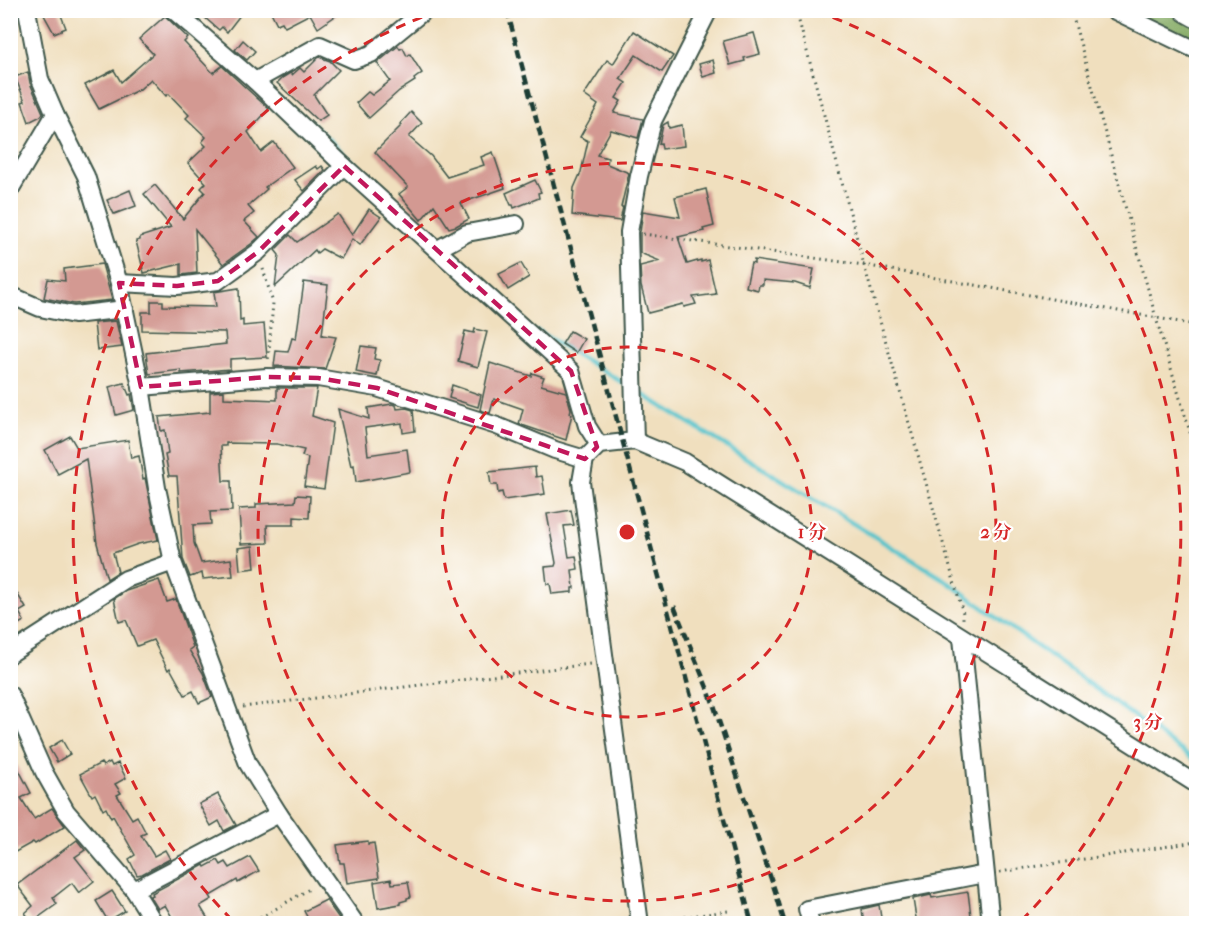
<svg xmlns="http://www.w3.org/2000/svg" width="1207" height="934" viewBox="0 0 1207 934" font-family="'IM FELL French Canon','Noto Serif JP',serif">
  <rect width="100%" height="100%" fill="#fff"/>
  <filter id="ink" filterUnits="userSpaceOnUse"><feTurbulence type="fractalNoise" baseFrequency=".0167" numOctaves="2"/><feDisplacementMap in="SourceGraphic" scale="12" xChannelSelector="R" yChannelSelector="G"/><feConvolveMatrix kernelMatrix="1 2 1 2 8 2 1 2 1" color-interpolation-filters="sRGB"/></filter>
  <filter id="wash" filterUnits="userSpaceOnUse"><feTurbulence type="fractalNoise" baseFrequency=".008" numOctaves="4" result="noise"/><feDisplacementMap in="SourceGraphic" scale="24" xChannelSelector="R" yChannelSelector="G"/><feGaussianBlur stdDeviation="1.35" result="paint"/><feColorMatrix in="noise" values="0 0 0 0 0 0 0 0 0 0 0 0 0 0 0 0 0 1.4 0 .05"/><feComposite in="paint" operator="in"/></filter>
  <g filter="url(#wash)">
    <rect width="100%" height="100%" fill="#f0dfbe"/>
    <path fill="#7ea65c" stroke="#4e7248" stroke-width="1.5" d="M1128,11H1171L1196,23V44Z"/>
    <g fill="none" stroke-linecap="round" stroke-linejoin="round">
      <g stroke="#56c3ca" stroke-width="4.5">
        <path d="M310,122L369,178"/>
        <path d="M537,331L630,387"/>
        <path d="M637,391L942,578L1196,761"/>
      </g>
    </g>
    <g id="blocks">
      <g fill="#d39992">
        <path d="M53,10H59L66,28L54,33L44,15Z"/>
        <path d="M196,10H244L227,32L222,27L219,30Z"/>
        <path d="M270,10H344L318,28L310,14L285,27L282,22L277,24Z"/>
        <path d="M165,16L188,38L184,42L213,73L222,66L269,109L248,132L261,152L274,142L293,167L265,187L267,189L248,206L254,213L244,221L259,237L251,244L223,264L195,229L197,273L181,275V264L144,273L136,241L140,240V237L171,227L144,194L155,185L183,219L205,192L201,188L206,183L188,163L206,146L202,142L206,137L186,118L189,115L169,94L166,96L151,79L140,89L99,109L85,85L114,70L121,82L153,54L139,39Z"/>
        <path d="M634,31L673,56L662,72L636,55L620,79L626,83L616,98L621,101L614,113L643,119L638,138L611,130L597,155L608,158L607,164L629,173L621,207H623L620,221L572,215L574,188L581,172L588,141L580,137L598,105L584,95L607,60L613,64Z"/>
        <path d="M754,33L760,54L744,58L745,61L730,65L723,41Z"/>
        <path d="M243,40L255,51L247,60L235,50Z"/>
        <path d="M398,46L400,49L403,48L407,56L410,54L422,73L414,79L415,81L399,91L369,118L356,103L368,92L372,95L390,81L377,63Z"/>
        <path d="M319,57L330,61L339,70L314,95L327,115L318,121L277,83L282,78L290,73L292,75L300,68L304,72Z"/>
        <path d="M713,60L716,73L703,77L699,64Z"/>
        <path d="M28,72L30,83L43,113L41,116L29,122L22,102L25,101L15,77Z"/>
        <path d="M411,112L422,123L409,137L431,156L447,177L484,165L481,157L493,152L505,188L461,203L469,219L456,226L449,228L434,205L421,220L399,194L408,187L375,152L402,125L400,124Z"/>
        <path d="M668,122L669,128L682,125L684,146L662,149L661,143L659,144L663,125Z"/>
        <path d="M316,166L318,169L322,166L325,170L304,191L295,180Z"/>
        <path d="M535,180L541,192L538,193L539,198L514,208L513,205H511L506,193Z"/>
        <path d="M706,189L714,226L703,229L704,231L678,237L687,264L701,260V262L708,260L716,294L693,297L696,304L684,307L683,304L648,313L641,286L640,266L660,261L640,253V233L643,211L680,217L675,197Z"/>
        <path d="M130,190L136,206L114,214L107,200Z"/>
        <path d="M369,209L381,217L360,245L352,239L341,259L322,249L317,253L315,250L275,287L279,255L275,250L290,235L297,242L338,214L352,235Z"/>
        <path d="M754,260L814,269L810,288L795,283L763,280V285H759L758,290L746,287L751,263L754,264Z"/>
        <path d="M521,263L529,277L508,290L499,274Z"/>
        <path d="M102,264L112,300L74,304L44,298L48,279L65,281L64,269Z"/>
        <path d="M304,282L328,285L322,335L336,337L325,369L274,366L276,351L288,352L292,338L296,339Z"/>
        <path d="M239,288L240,321L243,320V326L264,324L267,357L230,359V369L181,373V370L149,374L146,353L226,344L225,332L142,330V312H151V301H163V306L216,307L214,292Z"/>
        <path d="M116,321L122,347L97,350L94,323Z"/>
        <path d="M475,329L487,332L478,367L458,361L465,331L474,333Z"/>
        <path d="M570,331L584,339L576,353L562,344Z"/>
        <path d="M361,346L376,348L374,359L380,360L377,376L356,372Z"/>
        <path d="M490,363L531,376L532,373L544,377L541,385L566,392L571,409L570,413L572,414L566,440L519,424L523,409L494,399L490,413L480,410Z"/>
        <path d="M124,383L129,395L131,394L134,410L116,415L109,387Z"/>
        <path d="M452,385L481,395L478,407L449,398Z"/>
        <path d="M277,388H317L312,416L333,423L324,489L304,486L308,458L302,456L304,450L277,444L226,443V446H221L223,481H231L232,511L210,512L211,524L193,525L194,543L201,563L231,559L233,576L203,579L202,573L190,577L183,559L177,476H169L165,455L168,454L165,430L161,431L159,417L210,412V392L224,391V398L277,400Z"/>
        <path d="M392,404L396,405L397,409L406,408L413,410L415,431L403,433L402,423L365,428L368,455L407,449L410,472L356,482L354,465L351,466L338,409L369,419L368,408Z"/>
        <path d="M70,436L77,448L128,440L131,458L139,456L143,479L145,478L158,540L138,544L113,553L118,572L107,579L97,543L86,459L58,474L45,450Z"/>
        <path d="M535,467L536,477L542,476L545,494L504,500L502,492L498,493L497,485H491L489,472Z"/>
        <path d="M296,495L310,496L309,518L294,517V525H267L268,543L241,544L239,509L256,508V504L295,502Z"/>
        <path d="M571,510L574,525L564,526L569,557L576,556L578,569L572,570L574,588H572V592L552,594L550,584H547L545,567L555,566L556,563L547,514Z"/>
        <path d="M253,546L255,568L240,570L238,548Z"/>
        <path d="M159,580L167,602L176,599L193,647L189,650L203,673L212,697L199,703L193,691L185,695L170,668L168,670L153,640L137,646L126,620L119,622L114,599L126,591Z"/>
        <path d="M10,582L26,608L19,612L24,621L10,629Z"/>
        <path d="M62,740L70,754L57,762L49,748Z"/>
        <path d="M10,753L31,793L21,798L34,819L52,808L65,826L35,844L33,842L10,855Z"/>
        <path d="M110,762L112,766L118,763L126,778L115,784L121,793L117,795L132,819L137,816L146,833L141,835L154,856L165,850L170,859L142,874L137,875L129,859L135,855L113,816L111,818L106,808L103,810L95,794L92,796L80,774L101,763L103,766Z"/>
        <path d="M218,794L236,825L224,831L219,821L211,826L199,804Z"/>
        <path d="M77,840L85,850L75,857L94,881L79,893L72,883L53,898L57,904L32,922L25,913L33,906L17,885Z"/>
        <path d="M368,841V844L374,843L379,878L347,883L344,863H340L337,845Z"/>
        <path d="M250,857L259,871L238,883L237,880L210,896L212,899L200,906L211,924H176L165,905L158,909L150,896L153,895L152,893L204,865L205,867L218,860L221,865L226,862L230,868Z"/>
        <path d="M391,879L392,884L408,882L411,897L407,898V900L400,902V904L378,908L374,882Z"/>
        <path d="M112,891L125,911L108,921L96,901Z"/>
        <path d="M968,892L972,924H917L913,899L931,895L932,898Z"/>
        <path d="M326,900L343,924H311L304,911Z"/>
        <path d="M879,905L882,924H864L862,909Z"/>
      </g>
    </g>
  </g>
  <g filter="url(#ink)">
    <use href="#blocks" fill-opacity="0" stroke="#3e5549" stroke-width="1.5"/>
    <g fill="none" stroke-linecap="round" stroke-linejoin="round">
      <defs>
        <g id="minor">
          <path d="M27,10L40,79L55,114L86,176L119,283L141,387L157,488L173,562L248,764L279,814L356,924"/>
          <path d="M173,10L255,81L344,166L571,371L587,426L599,445"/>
          <path d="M1113,10L1196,50"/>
          <path d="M255,81L320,45L354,60L371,54L425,10"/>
          <path d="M10,190L55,114"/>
          <path d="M438,249L467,233L516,224"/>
          <path d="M119,283L177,286L218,281L258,252L344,166"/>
          <path d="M10,295L40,308L74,315L125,309"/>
          <path d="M141,387L267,377L318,378L377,388L497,426L555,450L585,459"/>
          <path d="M635,441L629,232L639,176L653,121L709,10"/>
          <path d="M962,638L991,924"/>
          <path d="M10,654L126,579L173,562"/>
          <path d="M10,695L44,772L66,811L134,890L155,924"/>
          <path d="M134,890L279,814"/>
          <path d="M640,924L581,482L585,459L599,445L635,441L685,462L1196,784"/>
          <path d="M811,924L807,909L985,874"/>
        </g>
        <path id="highway" d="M1187,10L1196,15"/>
      </defs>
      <use href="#minor" stroke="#3e5549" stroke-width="20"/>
      <use href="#highway" stroke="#3e5549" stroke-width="27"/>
      <g stroke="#3e5549" stroke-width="3" stroke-dasharray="1.5 4.5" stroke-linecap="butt">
        <path d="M796,10L864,265L963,613V619"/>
        <path d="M1071,10L1156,318L1196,452"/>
        <path d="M643,234L864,265L1196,325"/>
        <path d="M263,269L273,303L268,362"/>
        <path d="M243,707L590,664"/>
        <path d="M1000,872L1196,842"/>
        <path d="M655,921L728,911"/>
        <path d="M250,924L311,888"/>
      </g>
      <use href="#minor" stroke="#fff" stroke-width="16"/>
      <use href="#highway" stroke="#fff" stroke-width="24"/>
      <g stroke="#1f3d34" stroke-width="4.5" stroke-dasharray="9 4.5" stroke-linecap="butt">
        <path d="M507,10L752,924"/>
        <path d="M674,606L712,700L777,897L785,924"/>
      </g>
    </g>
  </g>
  <path fill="none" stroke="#c2185b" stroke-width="4.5" stroke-dasharray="12 8" stroke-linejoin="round" d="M344,166L571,371L597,447L585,459L377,388L318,378L267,377L141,387L119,283L177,286L218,281L258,252Z"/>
  <g fill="none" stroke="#d62828" stroke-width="3" stroke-dasharray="10 8">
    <circle cx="627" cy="532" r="185"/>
    <circle cx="627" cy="532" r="369"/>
    <path d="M232 920A554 554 0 0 1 438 11M816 11A554 554 0 0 1 1022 920"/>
  </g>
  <circle cx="627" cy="532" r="9" fill="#d62828" stroke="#fff" stroke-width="3"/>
  <g font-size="18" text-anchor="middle" font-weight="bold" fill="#d62828" stroke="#fff" stroke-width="4.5" stroke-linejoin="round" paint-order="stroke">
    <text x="812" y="538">1 分</text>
    <text x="996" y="538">2 分</text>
    <text x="1148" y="728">3 分</text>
  </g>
  <rect width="1207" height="934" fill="none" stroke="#fff" stroke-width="36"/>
</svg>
